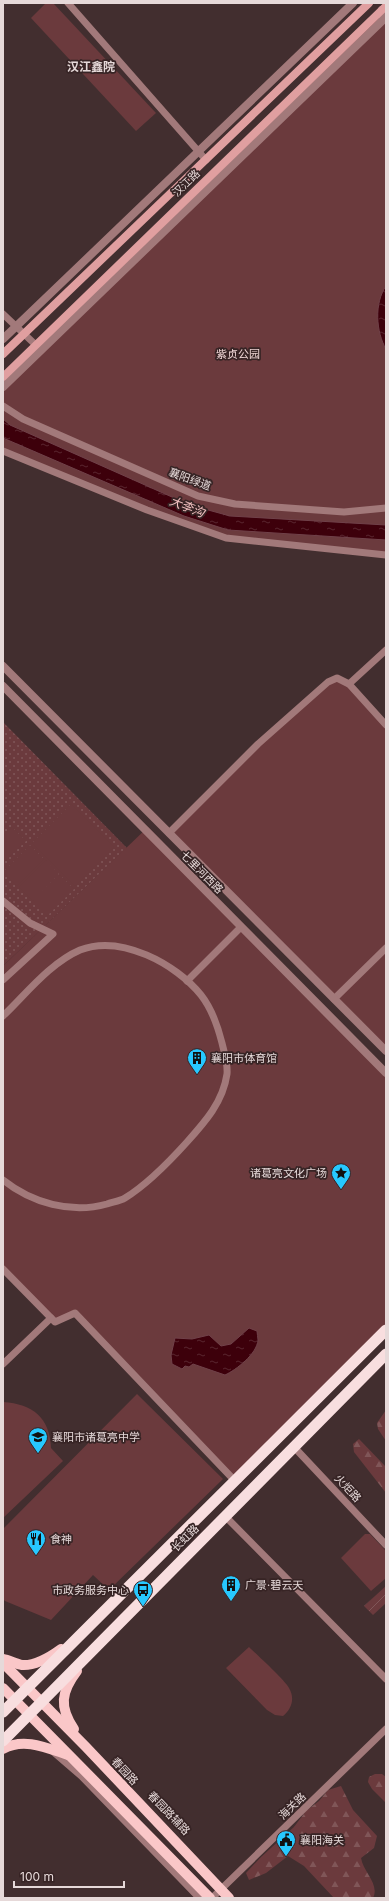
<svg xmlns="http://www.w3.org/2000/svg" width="389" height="1901" viewBox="0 0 389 1901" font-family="Inter,'Noto Sans SC',sans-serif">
  <defs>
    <pattern id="grass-dots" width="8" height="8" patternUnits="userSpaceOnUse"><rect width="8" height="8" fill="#6b3a3d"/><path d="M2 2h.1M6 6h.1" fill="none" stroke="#805658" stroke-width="1.8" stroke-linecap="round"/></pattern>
    <pattern id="forest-firs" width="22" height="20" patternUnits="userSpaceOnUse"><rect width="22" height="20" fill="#6b3a3d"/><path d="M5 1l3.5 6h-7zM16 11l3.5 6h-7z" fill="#805658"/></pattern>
    <pattern id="garden-furrows" width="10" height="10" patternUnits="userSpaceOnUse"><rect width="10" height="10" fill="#6b3a3d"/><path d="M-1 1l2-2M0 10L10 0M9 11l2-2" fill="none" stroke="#805658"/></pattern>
    <pattern id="water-ripples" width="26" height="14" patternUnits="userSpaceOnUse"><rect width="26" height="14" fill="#3d000b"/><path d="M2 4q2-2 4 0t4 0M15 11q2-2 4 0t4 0" fill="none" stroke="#59252e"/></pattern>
  </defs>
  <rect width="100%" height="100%" fill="#422e2f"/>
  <path fill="url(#grass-dots)" d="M3,722L127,848L3,966Z"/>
  <g fill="url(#forest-firs)">
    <path d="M386,1410V1441L378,1429L377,1423Z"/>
    <path d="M359,1439L386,1467V1493L354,1452L353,1444Z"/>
    <path d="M375,1774H382L386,1777V1803L372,1789L368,1782L369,1777Z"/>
    <path d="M341,1786L353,1810L377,1836L374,1848L361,1858C363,1872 380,1884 373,1898H334L304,1866L288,1856L266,1873L249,1880L246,1873L260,1858L294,1827L306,1811L319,1801L328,1790Z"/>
  </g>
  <g fill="#6b3a3d">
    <path d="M46,3H53L156,113L136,131L31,18Z"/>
    <path d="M386,6V555L226,538L3,451V377Z"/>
    <path d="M337,678L349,684L386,725V1051L169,833L258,744Z"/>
    <path d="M71,804L114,847L75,886L32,843Z"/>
    <path d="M12,827L26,841L3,863V836Z"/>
    <path d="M148,827L386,1071V1330L235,1481L75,1313L55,1322L3,1267V966Z"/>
    <path d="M30,845L44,859L17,886L3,872Z"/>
    <path d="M46,860L59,874L33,901L19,887Z"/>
    <path d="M60,875L74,889L47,916L34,902Z"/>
    <path d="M137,1394L223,1479L109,1590L93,1575L51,1620L5,1601L3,1599V1529Z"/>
    <path d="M3,1402C33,1404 50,1418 51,1448L63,1461L3,1518Z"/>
    <path d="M365,1534H370L386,1551V1578L371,1591L341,1558Z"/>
    <path d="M249,1647C258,1656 284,1679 289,1688C295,1698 292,1709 283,1716L275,1715L267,1710L226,1668Z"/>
  </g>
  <path fill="url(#garden-furrows)" d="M386,1586V1603L373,1615L364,1606Z"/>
  <g fill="url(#water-ripples)" stroke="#704149">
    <path d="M386,286V349C376,332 374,303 386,286Z"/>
    <path d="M3,419L10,425L190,505L230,516L386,525V540L228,530L184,516L3,438Z"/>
    <path d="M249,1328L257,1331C257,1334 258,1337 258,1340C257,1354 236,1370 225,1375L193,1364L189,1367L185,1366L182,1369L172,1364L171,1355L175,1338L192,1339L209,1335L221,1346L231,1344Z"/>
  </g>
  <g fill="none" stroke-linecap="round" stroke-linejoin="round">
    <g stroke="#a2797a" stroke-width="7">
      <path d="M68,3L206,160"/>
      <path d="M3,314L40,349"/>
      <path d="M3,406L23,419L198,496L235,504L344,512L386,508"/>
      <path d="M3,451L147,510L226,538L386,555"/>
      <path d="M349,684L386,650"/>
      <path d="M169,833L258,744L328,682L337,678L349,684L386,725"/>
      <path d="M3,901L30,923L53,934L3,980"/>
      <path d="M187,981L241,927"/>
      <path d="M334,999L386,948"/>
      <path d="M3,1016C26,994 50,963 80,950C121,934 176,964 201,995C212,1009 218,1027 222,1043C224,1052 228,1064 227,1074C223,1102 205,1122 187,1142C169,1162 148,1184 125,1198C120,1201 113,1202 107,1204C71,1214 32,1203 3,1180"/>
      <path d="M3,1269L55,1322L75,1313L235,1481"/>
      <path d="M3,1364L51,1318"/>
      <path d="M294,1447L386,1545"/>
      <path d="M225,1516L386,1679"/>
      <path d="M212,1898L386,1729"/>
    </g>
    <g stroke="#a2797a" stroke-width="8">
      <path d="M3,339L353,3"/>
      <path d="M3,387L383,20L382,10"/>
      <path d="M3,666L386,1051"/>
      <path d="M3,686L386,1073"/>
      <path d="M53,1751L82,1776L200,1898"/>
    </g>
    <g stroke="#e09fa0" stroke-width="8">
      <path d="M3,354L369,3"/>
      <path d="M3,377L386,6"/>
    </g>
    <g stroke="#fac7c8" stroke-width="10">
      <path d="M3,1659C9,1660 16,1664 22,1665C36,1666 50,1657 61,1649"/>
      <path d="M3,1663L86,1747L229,1898"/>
      <path d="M3,1688L210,1898"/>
      <path d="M74,1729C59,1707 61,1692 77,1671"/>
      <path d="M3,1749C24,1737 47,1748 68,1755"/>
    </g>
    <g stroke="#f8dedf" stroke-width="11">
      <path d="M3,1712L386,1330"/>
      <path d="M3,1741L386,1354"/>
    </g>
  </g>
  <defs>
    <symbol id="building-pin" viewBox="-11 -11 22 30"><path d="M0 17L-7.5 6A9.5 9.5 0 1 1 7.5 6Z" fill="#27c8ff" stroke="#372425"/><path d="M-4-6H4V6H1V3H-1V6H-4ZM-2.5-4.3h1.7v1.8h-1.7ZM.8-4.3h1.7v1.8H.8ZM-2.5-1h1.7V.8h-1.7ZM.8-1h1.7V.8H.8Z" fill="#111"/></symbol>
    <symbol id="sight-pin" viewBox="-11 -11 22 30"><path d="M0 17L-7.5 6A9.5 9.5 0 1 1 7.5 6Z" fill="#27c8ff" stroke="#372425"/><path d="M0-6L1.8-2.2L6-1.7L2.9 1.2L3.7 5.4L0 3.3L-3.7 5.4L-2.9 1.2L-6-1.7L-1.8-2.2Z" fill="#111"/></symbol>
    <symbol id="school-pin" viewBox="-11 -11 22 30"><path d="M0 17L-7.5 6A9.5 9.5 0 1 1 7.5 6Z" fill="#27c8ff" stroke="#372425"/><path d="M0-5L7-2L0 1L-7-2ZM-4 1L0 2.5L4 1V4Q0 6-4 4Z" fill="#111"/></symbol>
    <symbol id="restaurant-pin" viewBox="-11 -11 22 30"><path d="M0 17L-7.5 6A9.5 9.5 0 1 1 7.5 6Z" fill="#27c8ff" stroke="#372425"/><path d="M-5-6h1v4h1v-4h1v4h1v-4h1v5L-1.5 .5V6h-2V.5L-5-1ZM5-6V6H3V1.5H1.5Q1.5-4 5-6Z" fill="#111"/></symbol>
    <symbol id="bus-pin" viewBox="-11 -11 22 30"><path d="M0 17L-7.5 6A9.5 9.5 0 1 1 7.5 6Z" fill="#27c8ff" stroke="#372425"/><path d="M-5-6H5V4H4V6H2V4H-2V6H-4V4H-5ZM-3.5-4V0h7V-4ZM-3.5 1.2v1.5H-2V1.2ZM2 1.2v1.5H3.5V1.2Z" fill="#111"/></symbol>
    <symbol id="civic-pin" viewBox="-11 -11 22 30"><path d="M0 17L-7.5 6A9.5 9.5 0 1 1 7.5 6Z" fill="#27c8ff" stroke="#372425"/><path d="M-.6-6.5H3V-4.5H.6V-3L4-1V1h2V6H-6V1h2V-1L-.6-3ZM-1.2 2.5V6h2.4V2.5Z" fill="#111"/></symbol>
  </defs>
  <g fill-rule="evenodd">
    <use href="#building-pin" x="186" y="1047" width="22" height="30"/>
    <use href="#sight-pin" x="330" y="1162" width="22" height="30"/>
    <use href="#school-pin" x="27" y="1426" width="22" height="30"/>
    <use href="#restaurant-pin" x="25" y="1528" width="22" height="30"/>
    <use href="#building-pin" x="220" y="1574" width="22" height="30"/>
    <use href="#bus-pin" x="132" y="1579" width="22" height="30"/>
    <use href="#civic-pin" x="275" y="1829" width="22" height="30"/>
  </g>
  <g text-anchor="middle" stroke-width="3.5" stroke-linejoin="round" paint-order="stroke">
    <g font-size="11" fill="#e6d9d9" stroke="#372425">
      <text transform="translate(186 183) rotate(-44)" y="4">汉江路</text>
      <text transform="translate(190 479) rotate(20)" y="4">襄阳绿道</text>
      <text transform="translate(202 872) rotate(45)" y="4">七里河西路</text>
      <text transform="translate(348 1488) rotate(47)" y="4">火炬路</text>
      <text transform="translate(185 1538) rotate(-45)" y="4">长虹路</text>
      <text transform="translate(125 1771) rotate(47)" y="4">春园路</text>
      <text transform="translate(292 1806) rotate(-44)" y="4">海关路</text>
      <text transform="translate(169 1813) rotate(46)" y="4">春园路辅路</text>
    </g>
    <g font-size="11" fill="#eed4d4" stroke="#372425">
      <text x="238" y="358">紫贞公园</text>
    </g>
    <g font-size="11" fill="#e6d9d9" stroke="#372425" text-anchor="start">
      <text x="211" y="1062">襄阳市体育馆</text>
      <text x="327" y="1177" text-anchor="end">诸葛亮文化广场</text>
      <text x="52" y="1441">襄阳市诸葛亮中学</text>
      <text x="50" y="1543">食神</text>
      <text x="245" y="1589">广景·碧云天</text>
      <text x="129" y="1594" text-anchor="end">市政务服务中心</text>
      <text x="300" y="1844">襄阳海关</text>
    </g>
    <g font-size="12" font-weight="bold" fill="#e6d9d9" stroke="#372425">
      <text x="91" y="71">汉江鑫院</text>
    </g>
    <g font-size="12" font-style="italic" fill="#f3c1c1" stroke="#372425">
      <text transform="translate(187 507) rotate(21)" y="4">大李沟</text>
    </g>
  </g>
  <rect width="389" height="1901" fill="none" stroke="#e6d9d9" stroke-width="8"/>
  <path d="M14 1881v6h110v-6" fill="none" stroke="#e6d9d9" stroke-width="2"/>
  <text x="20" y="1881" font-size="12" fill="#e6d9d9" stroke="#372425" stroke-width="3" paint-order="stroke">100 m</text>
</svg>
